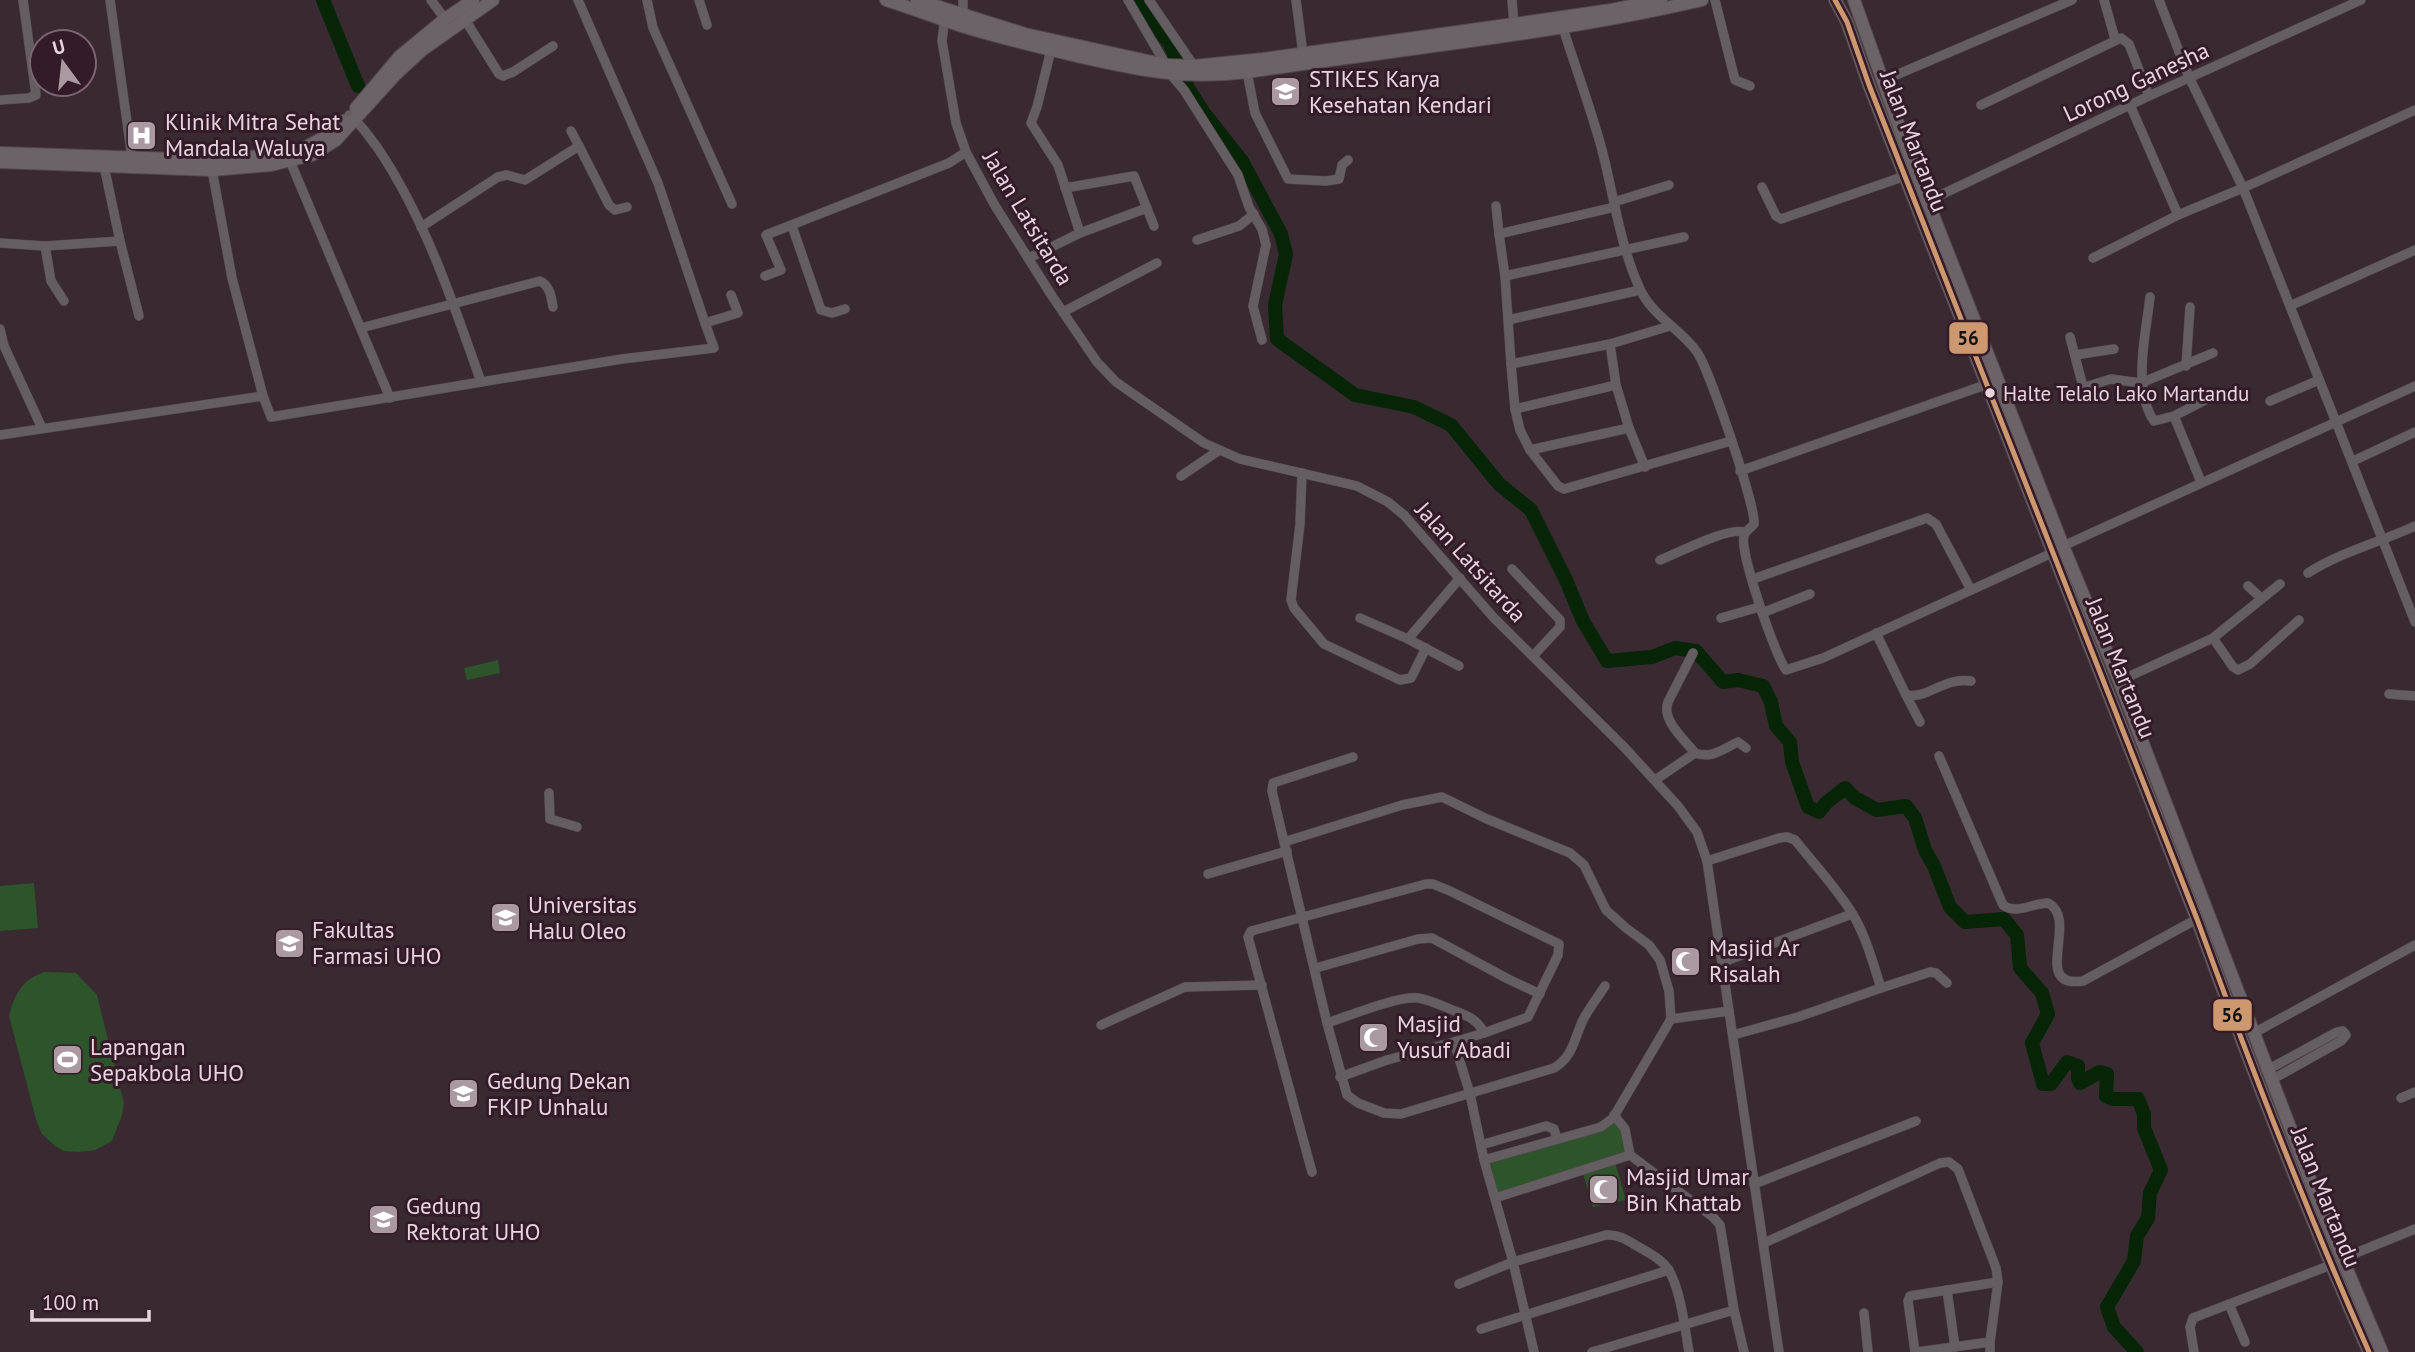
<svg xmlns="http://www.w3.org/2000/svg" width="2415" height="1352" viewBox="0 0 2415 1352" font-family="'PT Sans',sans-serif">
  <rect width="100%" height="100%" fill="#392a32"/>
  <g fill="#2d542b">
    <path d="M498,660L500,673L467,680L464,668Z"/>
    <path d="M34,883L38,928L0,931V886Z"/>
    <path d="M45,972L76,973L97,995L124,1103L122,1115L112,1141L95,1150L79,1152L64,1151L55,1146L42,1134L37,1123L9,1016C14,995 22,979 45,972Z"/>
    <path d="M1616,1118L1625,1129L1630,1155L1614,1159L1626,1200L1593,1207L1582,1170L1495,1198L1485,1160Z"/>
  </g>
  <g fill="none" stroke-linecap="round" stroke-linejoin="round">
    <g stroke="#052506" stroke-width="14">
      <path d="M323,0L358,86"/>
      <path d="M1135,0L1170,44L1188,88L1204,113L1242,161L1281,234L1286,254L1275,305L1277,339L1355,395L1414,407L1451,425L1499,484L1531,510L1566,580L1583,621L1607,661L1652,657L1675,648L1696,651L1723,682L1738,680L1763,686L1771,702L1776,726L1790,742L1792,762L1808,807L1819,812L1826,803L1845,788L1855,798L1877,810L1906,806L1915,818L1925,850L1934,866L1950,907L1965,922L2004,919L2017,935L2020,968L2042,993L2048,1014L2032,1043L2043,1084H2051L2067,1062L2078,1066V1078L2080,1083L2100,1072L2107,1074L2106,1096L2113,1099H2138L2144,1114V1128L2161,1170L2150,1193L2148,1218L2137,1236L2134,1261L2107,1307L2114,1327L2137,1352"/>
    </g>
    <defs>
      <g id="minor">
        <path d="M110,0L132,158"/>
        <path d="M431,0L445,19"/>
        <path d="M578,0L658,183L705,323L738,313L731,295"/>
        <path d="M647,0L653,28L732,204"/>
        <path d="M699,0L707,25"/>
        <path d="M1128,0L1166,65"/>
        <path d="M1149,0L1194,66"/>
        <path d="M1296,0L1303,54"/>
        <path d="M1512,0L1514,24"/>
        <path d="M1715,0L1735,80L1750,86"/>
        <path d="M2104,0L2115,39"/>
        <path d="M945,16L942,41L956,123L966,152L994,204L1052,296L1097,362L1116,382L1204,443L1240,459L1357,486L1388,502L1404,515L1494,618L1624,747L1678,806L1697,832L1707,861L1779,1352"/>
        <path d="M963,16V0"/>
        <path d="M464,18L499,74L503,76L513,72L553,46"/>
        <path d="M1563,28C1576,69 1591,109 1602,150C1614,196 1620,246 1640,289C1652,316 1681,329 1697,352C1709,369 1756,506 1754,524C1751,528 1745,531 1744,536C1739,551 1775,655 1786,670L1823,658L2052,553"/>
        <path d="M1247,72L1255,113L1288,179L1326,181L1339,179L1342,165L1348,160"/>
        <path d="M1171,75L1184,90L1238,175L1249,207L1262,229L1266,245L1253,306L1262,340"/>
        <path d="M1882,81L2072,0"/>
        <path d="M0,100L29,98L36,95L23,0"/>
        <path d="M1981,105L2121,38L2129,44L2149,96"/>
        <path d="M2130,105L2178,215"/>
        <path d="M2415,110L2243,188L2336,422L2415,386"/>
        <path d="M349,115C361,123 368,136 377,147C425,218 453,302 481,382L622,359L714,348L705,323"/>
        <path d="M571,131L579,146"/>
        <path d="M290,161L390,398"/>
        <path d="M212,170L232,278L263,396L271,417L481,382"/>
        <path d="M1762,187L1776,216L1781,219L1905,176"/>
        <path d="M1065,188L1134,176L1154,226"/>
        <path d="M1928,201L2149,96L2361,0"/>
        <path d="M1614,202L1669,185"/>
        <path d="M1496,206L1499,234"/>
        <path d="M1615,207L1499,234L1505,276L1684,237"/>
        <path d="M792,226L821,310L832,313L845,309"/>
        <path d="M421,227L498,177L507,175L525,180L579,146L609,205L615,210L627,207"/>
        <path d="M1080,233L1147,208"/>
        <path d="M1197,240L1239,226L1254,214"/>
        <path d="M120,241L139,316"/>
        <path d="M0,243L45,246L120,241L104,166"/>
        <path d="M45,246L51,281L64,301"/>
        <path d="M1029,258L1080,233L1058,165L1031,123L1037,107L1051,50"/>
        <path d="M2093,258L2178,215L2243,188L2189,77L2159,0"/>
        <path d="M765,276L781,270L766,235L949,163L966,152"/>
        <path d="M1505,276L1508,320L1640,290"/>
        <path d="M2150,297C2146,333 2132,389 2154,421L2174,416L2201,482"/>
        <path d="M2292,305L2415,250"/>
        <path d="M1063,312L1157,263"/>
        <path d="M1508,320L1511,364L1610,344L1670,326"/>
        <path d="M361,328L540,281C550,286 551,296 553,307"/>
        <path d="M0,329L4,346L42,428"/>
        <path d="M2070,337L2082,383L2085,387L2111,379L2141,383L2213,353"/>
        <path d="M2075,355L2114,349"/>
        <path d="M1511,364L1515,409L1616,385L1610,344"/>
        <path d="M2186,366L2190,307"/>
        <path d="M2270,401L2319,380"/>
        <path d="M1515,409L1520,430L1530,450L1629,428L1616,385"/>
        <path d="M2174,416L2219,393"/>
        <path d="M1629,428L1645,467"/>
        <path d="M0,435L263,396"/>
        <path d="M1530,450L1558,486L1564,489L1731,441"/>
        <path d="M2353,461L2415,432"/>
        <path d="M1740,471L1988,384"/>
        <path d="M1302,473L1300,524L1291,600L1294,608L1324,644L1400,680L1411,678L1426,648"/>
        <path d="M1181,476L1218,451"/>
        <path d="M2063,546L2336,422L2415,622"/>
        <path d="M1660,560C1679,553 1726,527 1745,532"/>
        <path d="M1512,569L1560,620V627L1533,656"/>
        <path d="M2308,573C2341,552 2380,542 2415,526"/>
        <path d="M1753,579L1927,518L1936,524L1971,590"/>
        <path d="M2248,586L2261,598"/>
        <path d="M1762,613L1810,594"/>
        <path d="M1360,618L1408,639L1460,578"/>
        <path d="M1721,618L1759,607"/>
        <path d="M1876,633L1906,695C1929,699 1943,677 1971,681"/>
        <path d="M2213,638L2233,667L2238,670L2250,664L2299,620"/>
        <path d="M1408,639L1459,666"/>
        <path d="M1693,653L1668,702C1661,720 1684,739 1695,753C1712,759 1723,749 1738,742L1746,748"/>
        <path d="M2119,681L2213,638L2280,584"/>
        <path d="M2389,694L2415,696"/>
        <path d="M1906,695L1920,722"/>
        <path d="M1939,756L2003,905C2016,915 2033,903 2048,903C2080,919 2030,989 2083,981L2197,919"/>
        <path d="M1655,780L1695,753"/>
        <path d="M549,793L550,819L577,827"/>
        <path d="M1284,842L1272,791L1273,783L1353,757"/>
        <path d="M1707,861L1779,838L1787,837L1795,840C1814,864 1835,886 1852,913C1866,936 1873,963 1881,988L1930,972L1936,973L1947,983"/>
        <path d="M1208,874L1287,851"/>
        <path d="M1723,962L1852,914"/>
        <path d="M1316,968L1418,939L1432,938L1508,979L1540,994"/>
        <path d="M1671,1019L1729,1011"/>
        <path d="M1327,1023L1347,1095L1358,1103L1384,1113L1401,1114L1554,1068C1573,1057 1574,1039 1583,1020C1589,1008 1598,997 1605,986"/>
        <path d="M1101,1025L1185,987L1262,985"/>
        <path d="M2254,1033L2415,945"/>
        <path d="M1733,1035L1798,1017L1881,988"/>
        <path d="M2269,1069L2337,1032L2343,1031L2346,1035L2341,1041L2273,1079"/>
        <path d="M1340,1077L1387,1060L1454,1042"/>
        <path d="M2401,1098L2415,1092"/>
        <path d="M1614,1115L1625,1129L1630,1155"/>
        <path d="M1481,1145L1546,1126L1554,1129L1557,1139"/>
        <path d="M1484,1160L1601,1127L1613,1118L1671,1019L1669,991L1660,960L1649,945L1626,928L1606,910L1584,865L1570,853L1487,819L1442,797L1402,805L1284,842L1327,1023C1349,1016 1397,996 1418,998C1431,1000 1442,1006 1455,1011C1468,1016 1478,1020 1484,1033L1454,1042L1470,1094L1484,1160L1513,1262L1606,1235C1618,1234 1627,1240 1637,1246C1646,1251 1656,1256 1664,1264C1680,1280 1685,1330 1689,1352"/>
        <path d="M1312,1172L1248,937L1251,931L1426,884H1433L1450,891L1559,944L1558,955L1528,1017L1484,1033"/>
        <path d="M1754,1184L1916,1121"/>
        <path d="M1495,1198L1630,1155L1713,1217L1720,1225L1734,1310"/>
        <path d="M1764,1243L1940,1163L1949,1162L1958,1169L1996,1268L1998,1282L1990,1342"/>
        <path d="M2341,1259L2415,1229"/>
        <path d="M1459,1284L1513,1262L1534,1352"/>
        <path d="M1947,1290L1955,1347"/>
        <path d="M2229,1304L2245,1342"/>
        <path d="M1864,1313L1868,1352"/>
        <path d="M1481,1329L1669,1270"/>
        <path d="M1592,1352L1734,1310L1744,1352"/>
        <path d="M1915,1352L1908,1301L1910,1296L1998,1282"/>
        <path d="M1917,1352L1990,1342V1352"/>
        <path d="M2194,1352L2190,1327L2193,1318L2331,1265"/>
      </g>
      <g id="highway">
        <path d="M886,0C912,8 937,18 962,26C1000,38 1039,47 1077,56C1139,70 1183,80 1247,72C1399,49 1552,35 1702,0"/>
        <path d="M917,0L1025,34L1166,65L1194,66L1263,59L1514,24L1611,10L1661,0"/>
        <path d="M1835,0L1847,22L1869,85L2197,919C2250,1065 2306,1210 2369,1352"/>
        <path d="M1854,0L1906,146L2063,546L2119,681L2321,1208L2382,1352"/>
        <path d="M356,108L399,57L445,19L473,0"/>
        <path d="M0,153L203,160L266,156L306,147L332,133L343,121"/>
        <path d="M0,162L212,170L271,165L312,155L336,140L396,74L422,50L493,0"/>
      </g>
    </defs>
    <use href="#minor" stroke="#53474d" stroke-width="10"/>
    <use href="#highway" stroke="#53474d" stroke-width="14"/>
    <use href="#minor" stroke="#645d61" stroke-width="9"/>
    <use href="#highway" stroke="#6c6368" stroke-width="12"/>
    <defs>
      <path id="bus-1" d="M1835,0L1847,22L1869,85L2197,919C2250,1065 2306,1210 2369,1352"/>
    </defs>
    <use href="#bus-1" stroke="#341b28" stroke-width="10"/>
    <use href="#bus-1" stroke="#cd976f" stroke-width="5"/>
  </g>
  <defs>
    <symbol id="university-square" viewBox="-11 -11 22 22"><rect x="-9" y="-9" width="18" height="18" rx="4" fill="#aa99a1" stroke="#341b28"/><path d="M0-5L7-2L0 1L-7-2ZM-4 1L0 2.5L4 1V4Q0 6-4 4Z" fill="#fff"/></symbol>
    <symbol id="hospital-square" viewBox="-11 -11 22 22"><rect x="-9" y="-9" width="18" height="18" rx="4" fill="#aa99a1" stroke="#341b28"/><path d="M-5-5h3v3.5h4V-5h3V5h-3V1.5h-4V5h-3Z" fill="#fff"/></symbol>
    <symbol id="mosque-square" viewBox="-11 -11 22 22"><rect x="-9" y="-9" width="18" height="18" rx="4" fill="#aa99a1" stroke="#341b28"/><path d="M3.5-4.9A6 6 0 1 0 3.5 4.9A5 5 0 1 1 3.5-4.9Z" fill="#fff"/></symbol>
    <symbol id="stadium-square" viewBox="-11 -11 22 22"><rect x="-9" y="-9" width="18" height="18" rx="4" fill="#aa99a1" stroke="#341b28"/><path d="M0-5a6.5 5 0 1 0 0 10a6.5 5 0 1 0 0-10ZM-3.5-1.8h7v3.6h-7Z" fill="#fff"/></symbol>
  </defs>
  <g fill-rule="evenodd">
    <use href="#university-square" x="1268" y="74" width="35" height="35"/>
    <use href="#hospital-square" x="124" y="118" width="35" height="35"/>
    <use href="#university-square" x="488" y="900" width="35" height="35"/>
    <use href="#university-square" x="272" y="926" width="35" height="35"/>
    <use href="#mosque-square" x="1668" y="944" width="35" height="35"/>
    <use href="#mosque-square" x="1356" y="1020" width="35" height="35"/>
    <use href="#stadium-square" x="50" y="1042" width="35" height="35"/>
    <use href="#university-square" x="446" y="1076" width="35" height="35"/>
    <use href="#mosque-square" x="1586" y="1172" width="35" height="35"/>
    <use href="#university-square" x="366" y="1202" width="35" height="35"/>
  </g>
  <circle fill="#e7d5dd" stroke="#341b28" stroke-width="2.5" cx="1990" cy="393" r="6"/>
  <g text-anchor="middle" stroke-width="6" stroke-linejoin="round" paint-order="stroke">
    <g font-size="21" fill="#e7d5dd" stroke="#341b28" text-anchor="start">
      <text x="2003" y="401">Halte Telalo Lako Martandu</text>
    </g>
    <g font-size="23" fill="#e7d5dd" stroke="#341b28" text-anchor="start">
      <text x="1309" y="87">STIKES Karya<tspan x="1309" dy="26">Kesehatan Kendari</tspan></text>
      <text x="165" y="130">Klinik Mitra Sehat<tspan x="165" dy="26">Mandala Waluya</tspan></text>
      <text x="528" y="913">Universitas<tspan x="528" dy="26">Halu Oleo</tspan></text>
      <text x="312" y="938">Fakultas<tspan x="312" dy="26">Farmasi UHO</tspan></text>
      <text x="1709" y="956">Masjid Ar<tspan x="1709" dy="26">Risalah</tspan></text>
      <text x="1397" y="1032">Masjid<tspan x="1397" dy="26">Yusuf Abadi</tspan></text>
      <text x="90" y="1055">Lapangan<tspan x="90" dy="26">Sepakbola UHO</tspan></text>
      <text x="487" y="1089">Gedung Dekan<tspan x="487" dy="26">FKIP Unhalu</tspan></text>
      <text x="1626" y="1185">Masjid Umar<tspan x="1626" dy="26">Bin Khattab</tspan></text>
      <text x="406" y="1214">Gedung<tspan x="406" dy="26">Rektorat UHO</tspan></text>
    </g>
    <g font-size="23" fill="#e7d5dd" stroke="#341b28">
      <text transform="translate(2136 82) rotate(-25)" y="8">Lorong Ganesha</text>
      <text transform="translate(1914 141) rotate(69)" y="8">Jalan Martandu</text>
      <text transform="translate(1028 218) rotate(59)" y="8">Jalan Latsitarda</text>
      <text transform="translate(1471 562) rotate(48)" y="8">Jalan Latsitarda</text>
      <text transform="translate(2121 668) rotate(68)" y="8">Jalan Martandu</text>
      <text transform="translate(2326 1197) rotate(68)" y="8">Jalan Martandu</text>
    </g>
  </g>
  <g stroke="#341b28" stroke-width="2.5">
    <rect x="1948" y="321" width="41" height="34" rx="7" fill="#cd976f"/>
    <rect x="2212" y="998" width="41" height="34" rx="7" fill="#cd976f"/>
  </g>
  <g font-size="19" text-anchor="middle" font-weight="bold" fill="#111">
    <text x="1968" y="345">56</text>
    <text x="2232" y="1022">56</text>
  </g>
  <g transform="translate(63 63) rotate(345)"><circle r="33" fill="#341b28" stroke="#7c6570" stroke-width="2"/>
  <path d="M0-5L12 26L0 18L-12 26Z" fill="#aa99a1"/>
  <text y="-10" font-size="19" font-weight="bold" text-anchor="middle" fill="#e7d5dd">U</text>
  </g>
  <path d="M32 1310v10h117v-10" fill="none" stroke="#e7d5dd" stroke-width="3.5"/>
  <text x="42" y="1310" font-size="21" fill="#e7d5dd" stroke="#341b28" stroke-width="5" paint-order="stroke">100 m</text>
</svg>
